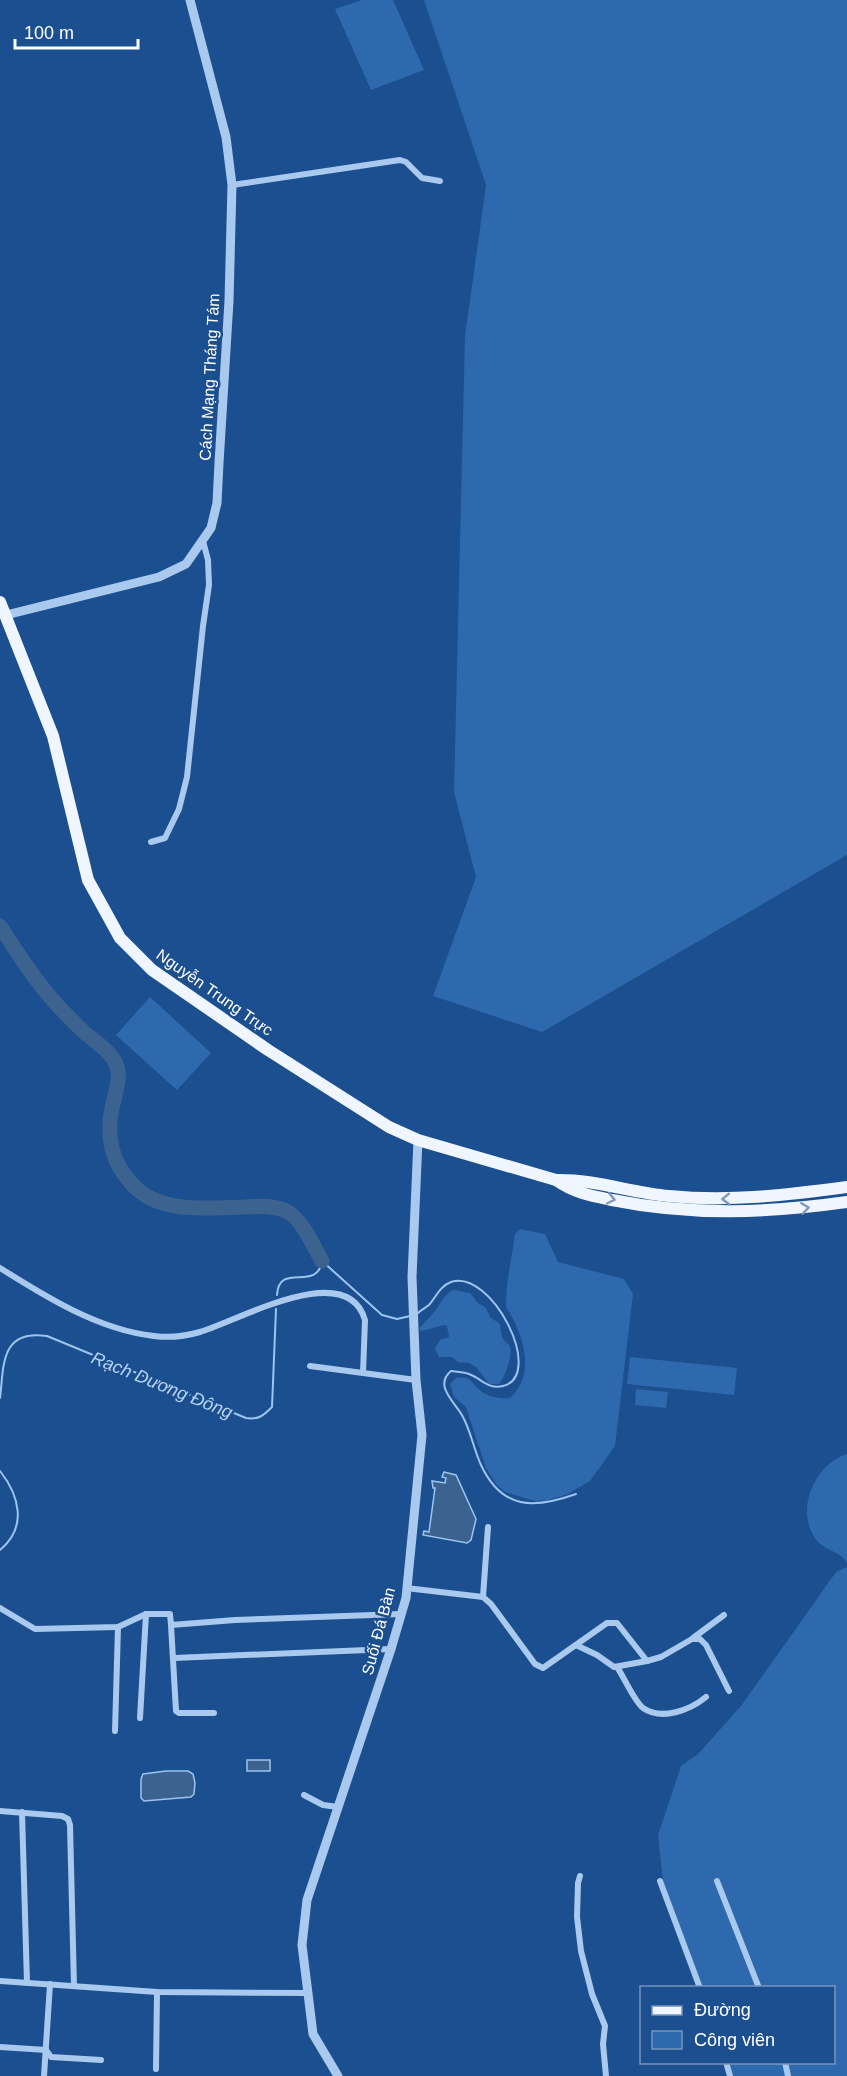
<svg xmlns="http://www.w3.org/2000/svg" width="847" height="2076" viewBox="0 0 847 2076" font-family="Helvetica,sans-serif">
  <rect width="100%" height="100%" fill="#1b4f8f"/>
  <g fill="#2e69ad">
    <path d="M362,0H393L424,70L371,90L335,9Z"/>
    <path d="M424,0H847V855L542,1032L433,996L476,877L454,792L465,336L486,185Z"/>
    <path d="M150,997L211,1053L177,1090L116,1035Z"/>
    <path d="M520,1229L545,1234L558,1262L624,1279L633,1294L615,1446L590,1481L568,1494L548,1500L535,1501L505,1492L496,1484L486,1468L466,1407L454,1397L450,1384L456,1378C473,1376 469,1382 481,1391C489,1397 499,1399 510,1398C533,1377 526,1346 514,1321C512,1315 506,1310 506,1304C506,1282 512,1256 515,1234Z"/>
    <path d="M454,1290L470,1293L478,1303L486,1308L490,1317L500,1324C501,1329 501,1335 503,1339C505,1342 509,1343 510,1347C513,1354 505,1378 499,1384H489L476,1367L469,1363L458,1362L452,1357H439L435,1348L440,1340L449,1337L447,1326L444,1325L422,1331L419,1329C424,1322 429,1319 433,1313C441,1305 443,1294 454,1290Z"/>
    <path d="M630,1357L737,1368L734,1395L627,1384Z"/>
    <path d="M636,1389L668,1392L666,1408L635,1405Z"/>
    <path d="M847,1454V1563C840,1550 823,1551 815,1538C795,1509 815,1464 847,1454Z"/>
    <path d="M847,1567V2076H732L728,2063L834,2062V1988L701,1987L663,1882L658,1835L681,1766L698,1754L741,1706L836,1572Z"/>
  </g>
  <g fill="#3c6290" stroke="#9cc4f0" stroke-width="1.5">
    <path d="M444,1472L456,1475L476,1519L471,1540L467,1543L423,1535L424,1531L429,1532L435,1488H433L432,1481L445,1483L446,1478L442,1477Z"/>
    <rect x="247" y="1760" width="23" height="11"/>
    <path d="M166,1771H188L193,1774L195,1783L194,1794L191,1797L144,1801L141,1798V1779L143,1774Z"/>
  </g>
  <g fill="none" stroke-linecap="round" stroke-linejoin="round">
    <g stroke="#9cc4f0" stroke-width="2">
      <path d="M322,1261L382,1315L397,1319L410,1316"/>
      <path d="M277,1295C279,1261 317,1293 322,1261"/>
      <path d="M418,1313C421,1310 425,1308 429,1305C436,1297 440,1286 451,1282C491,1268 546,1375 503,1386C488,1390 481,1378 469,1374C464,1372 457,1372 451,1371C433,1386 456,1403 463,1417C471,1432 474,1450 481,1465C502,1510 534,1509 576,1494"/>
      <path d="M0,1398C4,1366 0,1329 47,1336L246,1418C259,1420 264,1415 272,1407L276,1309"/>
      <path d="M0,1471C19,1495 28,1527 0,1550"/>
    </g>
    <path stroke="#3c6290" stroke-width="15" d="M0,926C18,954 36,982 59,1007C67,1015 75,1024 84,1032C94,1041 107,1048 114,1060C122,1073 117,1087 114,1100C105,1133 110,1163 135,1187C162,1214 209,1208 244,1207C258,1206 276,1205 288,1212C304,1222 313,1246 322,1261"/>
    <g stroke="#a9c9ee" stroke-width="6">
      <path d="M232,185L400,160L406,162L422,178L440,181"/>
      <path d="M151,842L165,838L179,809L187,777L203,626L209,585L208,560L203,541"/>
      <path d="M0,1268C46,1297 99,1330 154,1336C169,1338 186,1336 200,1332C236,1322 347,1257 365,1320L363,1373"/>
      <path d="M310,1366L416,1380"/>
      <path d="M406,1588L483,1597L491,1604L535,1664L543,1668L607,1623H617L647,1661L661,1657L692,1639H700L706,1645L729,1691"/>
      <path d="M483,1597L488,1527"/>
      <path d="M0,1608L35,1629L118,1627L146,1614H170L171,1625L235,1620L401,1614"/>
      <path d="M171,1625L176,1711L179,1713H214"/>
      <path d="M693,1638L724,1615"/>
      <path d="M576,1645L597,1655L614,1667L647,1661"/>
      <path d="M174,1658L391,1649"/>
      <path d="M617,1667C624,1677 634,1701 643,1708C662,1721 690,1710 706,1697"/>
      <path d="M140,1718L146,1614"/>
      <path d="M115,1731L118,1627"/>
      <path d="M304,1795L323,1805L338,1807"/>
      <path d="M0,1811L62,1816L68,1819L70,1825L74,1986"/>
      <path d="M22,1812L27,1983"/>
      <path d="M580,1876L578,1883L577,1917L581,1951L592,1994L605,2026L603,2044L606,2076"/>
      <path d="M660,1881L700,1988"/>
      <path d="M717,1881L759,1988"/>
      <path d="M0,1981L157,1992L308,1993"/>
      <path d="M0,2047L46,2050L51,2057L101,2060"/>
      <path d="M726,2062L730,2076"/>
      <path d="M785,2062L788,2076"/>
      <path d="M156,2069L157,1992"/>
      <path d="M44,2076L50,1984"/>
    </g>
    <g stroke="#a9c9ee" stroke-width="9">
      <path d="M6,615L159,577L186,564L211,528L217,503L219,463L229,301L232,185L226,137L190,0"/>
      <path d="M338,2076L313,2034L302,1945L307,1900L391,1649L406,1598L422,1435L416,1380L412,1277L418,1140"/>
    </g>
    <g stroke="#f0f6ff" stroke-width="12">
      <path d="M0,602L53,736L88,880L120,938L152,970L268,1050L389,1127L418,1140L556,1180C594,1179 632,1193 669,1196C729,1202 788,1195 847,1187"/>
      <path d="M556,1180C574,1193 592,1196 612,1200C691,1216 769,1213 847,1202"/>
    </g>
  </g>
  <defs><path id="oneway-chevron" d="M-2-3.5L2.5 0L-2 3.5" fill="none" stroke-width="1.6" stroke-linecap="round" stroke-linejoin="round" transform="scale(1.5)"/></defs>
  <g stroke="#7b9ac1">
    <use href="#oneway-chevron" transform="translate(611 1199) rotate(12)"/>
    <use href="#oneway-chevron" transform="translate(726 1199) rotate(179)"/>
    <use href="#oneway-chevron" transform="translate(805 1208) rotate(-8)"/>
  </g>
  <g text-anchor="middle" stroke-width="5" stroke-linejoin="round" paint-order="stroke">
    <g font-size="16" fill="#fff" stroke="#1b4f8f">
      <text transform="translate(209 377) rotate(-87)" y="6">Cách Mạng Tháng Tám</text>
      <text transform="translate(215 992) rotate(35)" y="6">Nguyễn Trung Trực</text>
      <text transform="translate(378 1631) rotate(-75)" y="6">Suối Đá Bàn</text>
    </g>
    <g font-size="18" font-style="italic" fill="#b5d3f5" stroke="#1b4f8f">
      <text transform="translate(162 1385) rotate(22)" y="6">Rạch Dương Đông</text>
    </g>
  </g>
  <rect x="640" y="1986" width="195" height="78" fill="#1b4f8f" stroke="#7695bc" stroke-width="1.5"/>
  <rect x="652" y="2006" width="30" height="9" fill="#f0f6ff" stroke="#7695bc" stroke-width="1.5"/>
  <text x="694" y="2016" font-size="18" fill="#ffffff">Đường</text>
  <rect x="652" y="2031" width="30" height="18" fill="#2e69ad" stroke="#7695bc" stroke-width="1.5"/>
  <text x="694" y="2046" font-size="18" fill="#ffffff">Công viên</text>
  <path d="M15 39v9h123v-9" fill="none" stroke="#ffffff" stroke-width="3"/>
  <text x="24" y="39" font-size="18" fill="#ffffff" stroke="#1b4f8f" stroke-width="4.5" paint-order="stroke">100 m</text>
</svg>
